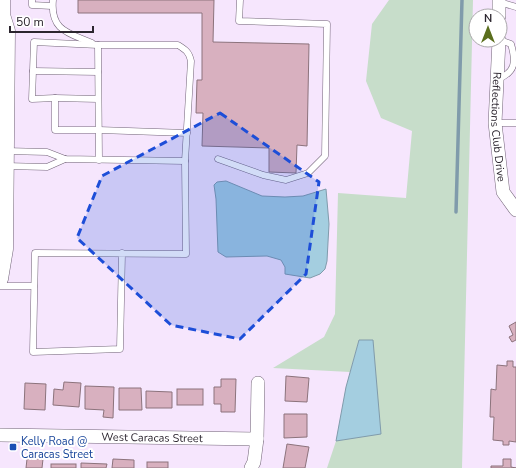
<svg xmlns="http://www.w3.org/2000/svg" width="516" height="468" viewBox="0 0 516 468" font-family="'Nunito Sans',sans-serif">
  <rect width="100%" height="100%" fill="#f6e6fd"/>
  <path fill="#c7ddca" d="M389,0H473L462,468H327L336,441L381,433L359,340L350,372L273,368L324,337L335,314L338,193L406,198L412,131L381,118L366,81L372,24Z"/>
  <g fill="#a4cee0" stroke="#809bab">
    <path d="M226,181L262,196L285,197L303,196L326,189L329,224L327,261L325,269L320,274L310,278L285,274V267L281,260L267,256L226,257L218,252L216,199L214,185L217,182Z"/>
    <path d="M359,340H373L381,434L336,441L346,387Z"/>
  </g>
  <g fill="none" stroke-linecap="round" stroke-linejoin="round">
    <path stroke="#809bab" stroke-width="3.5" d="M456,212L462,0"/>
  </g>
  <g fill="#d8b0bf" stroke="#8c737c">
    <path d="M78,0H214L213,42L309,44L307,146L297,145L296,173L269,172V148L202,146L203,113H196L197,80H202V13H78Z"/>
    <path d="M516,322V340L512,342L509,337L513,335L509,326Z"/>
    <path d="M507,361H513V367H516V442L509,441V445H503V441L493,440L494,417H490L491,389L496,390L497,365L507,366Z"/>
    <path d="M286,376L309,378L307,402L285,401Z"/>
    <path d="M221,379H236L235,412H221V404H214V387H221Z"/>
    <path d="M64,382L81,383L79,407L53,405L54,389L63,390Z"/>
    <path d="M25,383L46,384L45,410L24,409Z"/>
    <path d="M85,386L114,387L113,418L103,417L104,410L85,409Z"/>
    <path d="M119,388H141L142,410H119Z"/>
    <rect x="177" y="389" width="26" height="16"/>
    <path d="M146,391L172,392V408H146Z"/>
    <path d="M284,414H307V437L284,438Z"/>
    <path d="M287,444L309,447L305,468H283Z"/>
    <path d="M27,459H43L42,468H26Z"/>
    <path d="M113,459L134,460V468H112Z"/>
    <path d="M503,459H511V467L516,468H491V466H503Z"/>
    <rect x="147" y="462" width="21" height="6"/>
    <path d="M81,463L107,464L106,468H81Z"/>
    <rect x="51" y="464" width="25" height="4"/>
  </g>
  <g fill="none" stroke-linecap="round" stroke-linejoin="round">
    <defs>
      <g id="service">
        <path d="M32,0V5L52,6"/>
        <path d="M53,0C50,31 69,33 92,43"/>
        <path d="M499,2L516,7"/>
        <path d="M98,45L34,42L32,99L55,98V130H99L187,133"/>
        <path d="M33,71L98,72"/>
        <path d="M498,79C516,72 516,61 511,44L500,40"/>
        <path d="M55,98L98,99"/>
        <path d="M495,123H516"/>
        <path d="M6,151L47,152L65,159L185,161L186,254L35,253L33,352L120,349L122,253"/>
        <path d="M218,159L263,175L286,180L308,173L325,156L327,24L239,21L240,0"/>
        <path d="M99,160L98,45H178C186,50 189,52 191,61L185,161"/>
        <path d="M6,166L47,167L65,159"/>
        <path d="M0,286H34"/>
      </g>
      <g id="minor">
        <path d="M499,0V16"/>
        <path id="s1" d="M499,40L495,123L503,192L516,210"/>
        <path id="s2" d="M0,435L257,439"/>
        <path d="M251,468L254,462L257,439L258,383"/>
      </g>
      <path id="tertiary" d="M0,279L5,249L7,31L2,15V0"/>
    </defs>
    <use href="#service" stroke="#726478" stroke-width="7"/>
    <use href="#minor" stroke="#726478" stroke-width="14"/>
    <use href="#tertiary" stroke="#726478" stroke-width="17"/>
    <use href="#service" stroke="#fff" stroke-width="6"/>
    <use href="#minor" stroke="#fff" stroke-width="13"/>
    <use href="#tertiary" stroke="#fff" stroke-width="16"/>
  </g>
  <path fill="#1d4ed8" fill-opacity="0.2" stroke="#1d4ed8" stroke-width="3" stroke-dasharray="8 5" stroke-linejoin="round" d="M220,113L319,182L306,274L240,339L171,325L77,238L102,176Z"/>
  <rect fill="#1a4fb4" stroke="#fff" stroke-width="1.5" x="9" y="443" width="8" height="8" rx="2"/>
  <g text-anchor="middle" stroke-width="4" stroke-linejoin="round" paint-order="stroke">
    <g font-size="11" fill="#2b252e" stroke="#fff">
      <text dy="4" stroke="none"><textPath href="#s1" startOffset="87">Reflections Club Drive</textPath></text>
      <text dy="4" stroke="none"><textPath href="#s2" startOffset="152">West Caracas Street</textPath></text>
    </g>
    <g font-size="11" fill="#164399" stroke="#fff" text-anchor="start">
      <text x="21" y="445">Kelly Road @<tspan x="21" dy="13">Caracas Street</tspan></text>
    </g>
  </g>
  <g transform="translate(488 28)"><circle r="19" fill="#ffffff" stroke="#aaa8ab"/>
  <path d="M0-3L7 15L0 10L-7 15Z" fill="#5a6e1d"/>
  <text y="-6" font-size="11" font-weight="bold" text-anchor="middle" fill="#2b252e">N</text>
  </g>
  <path d="M10 26v6h83v-6" fill="none" stroke="#2b252e" stroke-width="2"/>
  <text x="16" y="26" font-size="12" fill="#2b252e" stroke="#ffffff" stroke-width="3" paint-order="stroke">50 m</text>
</svg>
